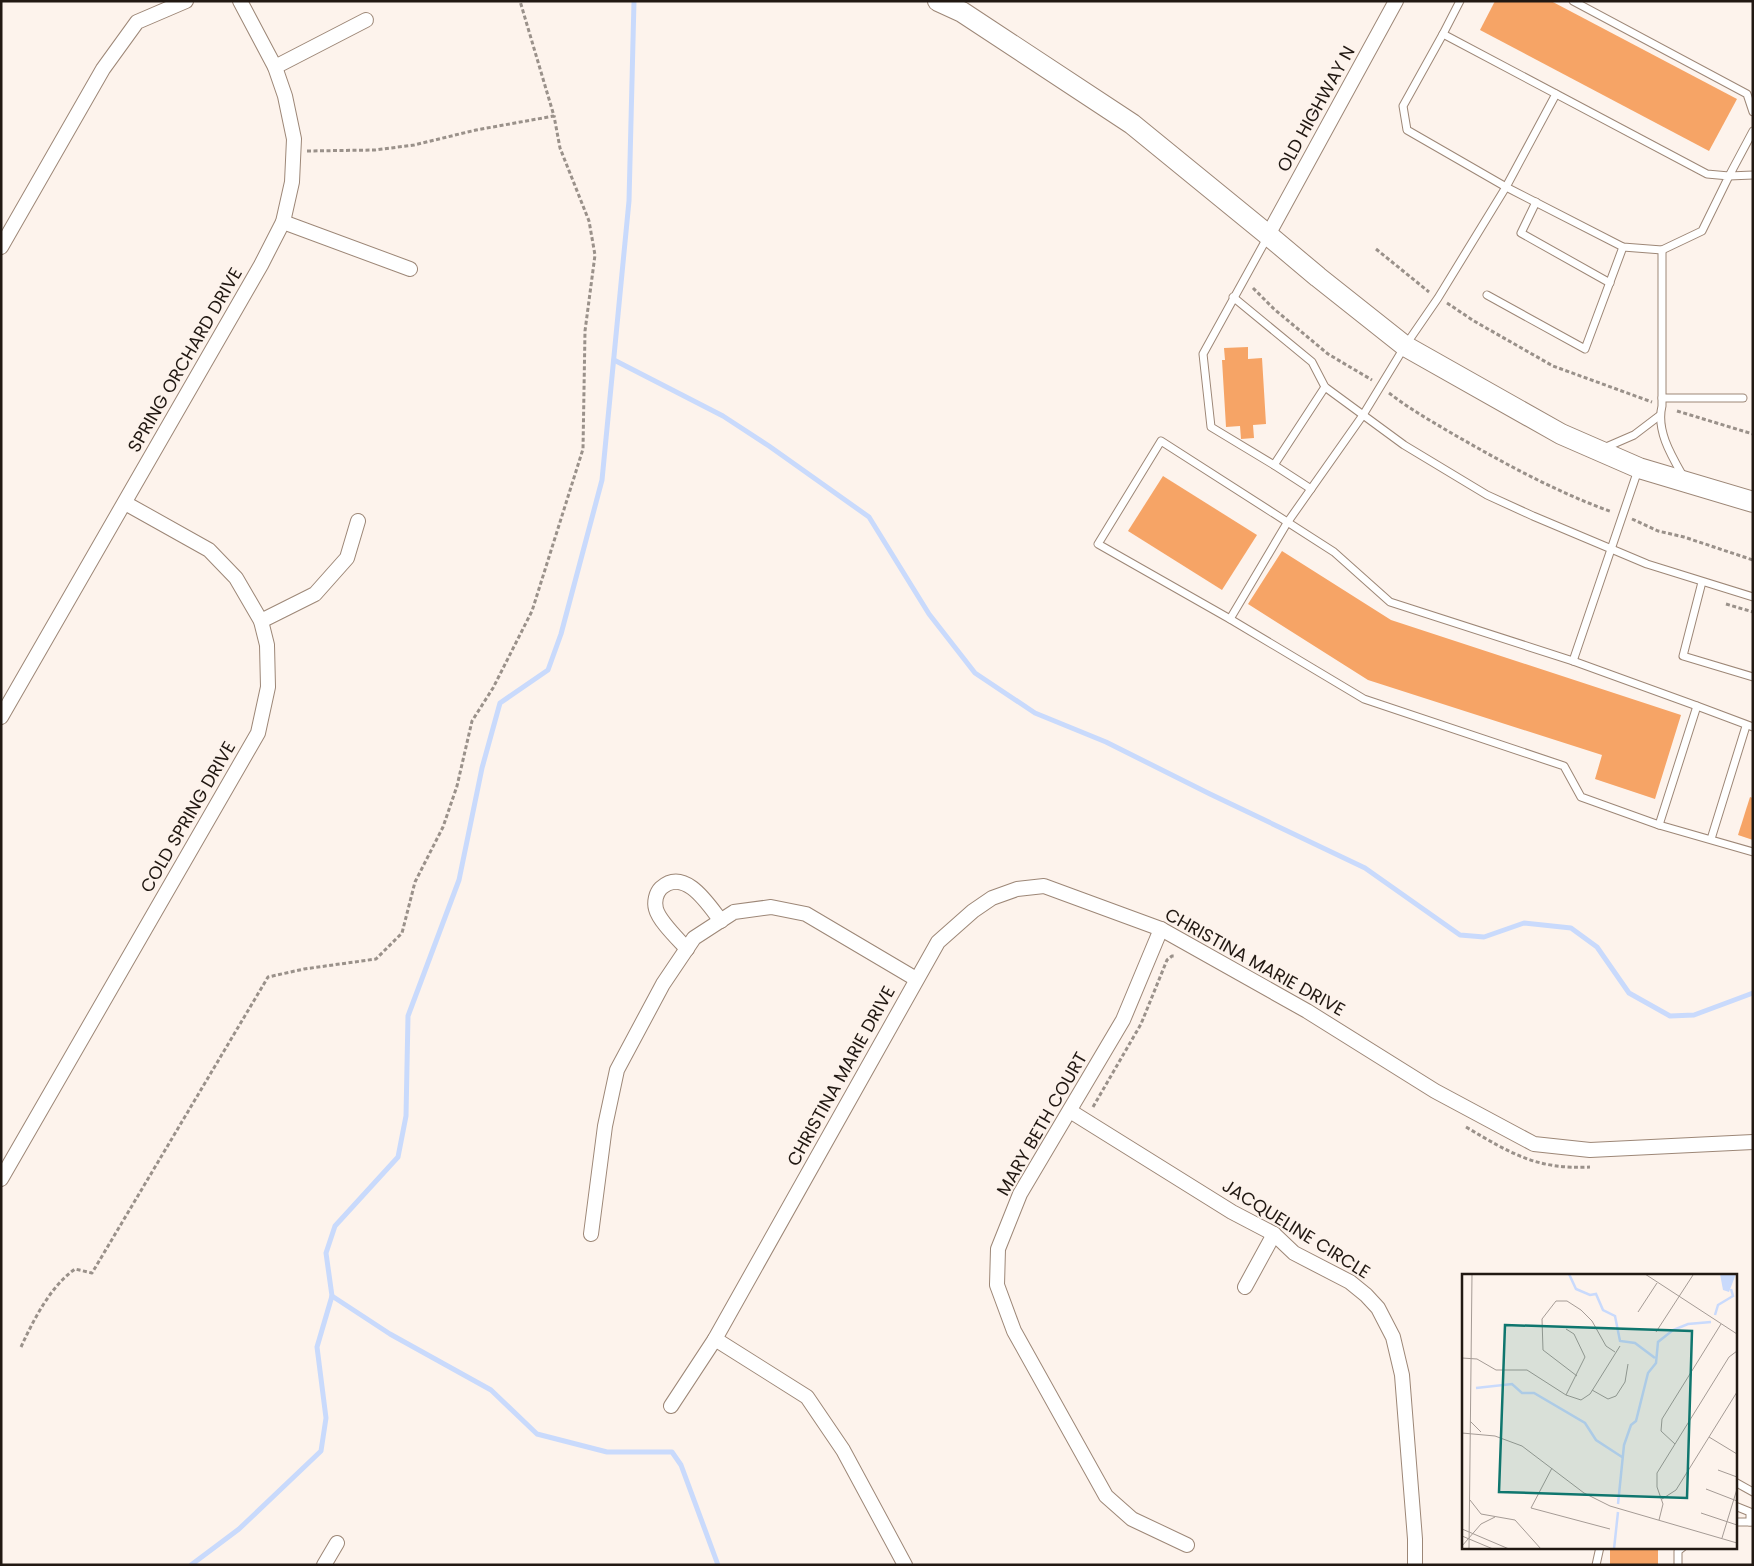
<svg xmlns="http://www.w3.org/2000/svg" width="1754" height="1566" viewBox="0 0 1754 1566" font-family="Poppins,sans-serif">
  <rect width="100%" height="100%" fill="#fdf3ec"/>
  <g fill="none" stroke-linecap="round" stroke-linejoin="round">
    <g stroke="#c9dafc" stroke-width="5">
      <path d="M614,360L723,416L769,446L869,517L929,614L975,673L1035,713L1106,742L1210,794L1365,868L1460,935L1484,937L1524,923L1571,928L1597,947L1629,993L1670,1016L1694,1015L1753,993"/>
      <path d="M332,1296L390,1334L491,1390L537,1434L607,1452H672L681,1465L718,1565"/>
      <path d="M191,1565L239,1529L321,1451L326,1418L317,1347L332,1296L326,1253L335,1226L398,1157L406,1116L408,1016L459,880L482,768L500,703L548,670L561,634L602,480L629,201L634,1"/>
    </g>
  </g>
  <g fill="#f6a466">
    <path d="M1495,1H1551L1737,99L1709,151L1480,30Z"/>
    <path d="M1248,347V359L1262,358L1266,424L1253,425L1254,438L1241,439L1240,426L1226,427L1222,360H1225L1224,348Z"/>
    <path d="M1163,476L1257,535L1222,590L1128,531Z"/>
    <path d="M1282,551L1391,620L1681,715L1655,799L1595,779L1602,755L1368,680L1248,604Z"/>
    <path d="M1750,797L1753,798V840L1738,835Z"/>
    <rect x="1610" y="1547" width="48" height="18"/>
  </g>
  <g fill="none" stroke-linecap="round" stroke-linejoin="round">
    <defs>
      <g id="service">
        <path d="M1573,1L1747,94L1753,112"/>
        <path d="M1443,34L1707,174L1729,176L1702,231L1662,250L1623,247L1506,187L1407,130L1403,106Z"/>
        <path d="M1443,34L1460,1"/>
        <path d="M1753,131L1729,176L1753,175"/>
        <path d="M1536,202L1521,233L1610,283"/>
        <path d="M1267,238L1203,354L1211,427L1274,465"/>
        <path d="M1662,250V406C1656,430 1671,455 1683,476"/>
        <path d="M1487,295L1585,349L1623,247"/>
        <path d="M1233,297L1312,362L1325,387L1404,445L1487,495L1533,516L1647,564L1753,597"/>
        <path d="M1662,398H1743"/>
        <path d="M1604,448L1634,435L1659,416"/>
        <path d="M1311,489L1274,465L1325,387"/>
        <path d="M1702,582L1683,656L1753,677"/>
        <path d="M1230,619L1287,523L1363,415L1405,346L1438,298L1506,187L1556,94"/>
        <path d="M1573,661L1638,470"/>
        <path d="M1753,727L1697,706L1573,661L1390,602L1334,552L1161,441L1098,544L1230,619L1364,699L1564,766L1581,797L1659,825L1753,852"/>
        <path d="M1659,825L1697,706"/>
        <path d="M1711,839L1746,726"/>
        <path d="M1735,1482L1753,1492"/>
        <path d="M1735,1506L1750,1512V1522"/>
        <path d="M1735,1522H1752"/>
        <path d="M1596,1565L1600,1547"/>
        <path d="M1678,1565V1551L1683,1547"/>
      </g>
      <g id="minor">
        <path d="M275,67L366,20"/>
        <path d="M283,222L410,269"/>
        <path d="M1268,235L1396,1"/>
        <path d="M1,247L103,69L137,22L186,1"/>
        <path d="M261,621L315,594L347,558L358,521"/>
        <path d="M1,717L261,265L283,222L292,182L294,139L285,96L275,67L240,1"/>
        <path d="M1161,929L1123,1020L1020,1194L998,1249L997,1285L1014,1331L1106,1496L1132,1519L1187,1545"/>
        <path d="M687,949C678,939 659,921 656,909C654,902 656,893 661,888C685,867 708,904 721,921"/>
        <path d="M1070,1111L1232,1212L1274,1234L1294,1253L1350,1282L1366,1295L1378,1308L1393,1337L1402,1375L1415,1539V1565"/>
        <path d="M1,1179L258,733L268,687L267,645L261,621L236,578L209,550L125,503"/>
        <path d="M591,1234L605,1126L617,1070L663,984L694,938L734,912L771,907L806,914L916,979"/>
        <path d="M1245,1287L1274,1234"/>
        <path d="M715,1339L807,1397L843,1450L905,1565"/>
        <path d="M671,1406L715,1339L938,942L973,911L992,898L1017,889L1044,886L1161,929L1307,1011L1435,1091L1534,1144L1590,1150L1753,1142"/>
        <path d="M324,1565L337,1543"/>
      </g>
      <path id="secondary" d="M938,1L962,12L1132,124L1268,235L1318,277L1405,346L1561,434L1639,468L1753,502"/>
    </defs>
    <use href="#service" stroke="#9d8777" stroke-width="9"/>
    <use href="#minor" stroke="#9d8777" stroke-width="16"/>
    <use href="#secondary" stroke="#9d8777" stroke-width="22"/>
    <g stroke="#9a918a" stroke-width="3" stroke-dasharray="4 2.5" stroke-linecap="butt">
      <path d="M307,151L375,150L414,145L476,130L554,116L520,1"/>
      <path d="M1376,249L1429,292"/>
      <path d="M1253,288L1274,309L1328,354L1372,380"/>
      <path d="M1447,303L1474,321L1553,366L1652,402"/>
      <path d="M1389,393C1411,410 1436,424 1460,438C1509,466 1559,493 1612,512"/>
      <path d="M1677,411L1753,434"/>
      <path d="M1632,519L1658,531L1684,537L1753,560"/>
      <path d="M1726,604L1753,612"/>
      <path d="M1093,1107L1141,1024L1167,960L1172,956H1176"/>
      <path d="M1466,1127C1510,1153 1537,1170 1590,1167"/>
      <path d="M21,1347C34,1319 50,1287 75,1269L92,1273L268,977L304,969L376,959L402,933L415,882L443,827L457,786L472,721L493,688L532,611L583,449L585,331L595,255L589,221L560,148L554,116"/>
    </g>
    <use href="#service" stroke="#fff" stroke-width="7"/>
    <use href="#minor" stroke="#fff" stroke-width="14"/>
    <use href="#secondary" stroke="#fff" stroke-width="20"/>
  </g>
  <g text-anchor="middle" stroke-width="4" stroke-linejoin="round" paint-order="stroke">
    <g font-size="18" fill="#211812" stroke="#fdf3ec">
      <text transform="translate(1316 109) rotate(-61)" y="6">OLD HIGHWAY N</text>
      <text transform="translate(185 360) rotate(-60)" y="6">SPRING ORCHARD DRIVE</text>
      <text transform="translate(188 817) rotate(-60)" y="6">COLD SPRING DRIVE</text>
      <text transform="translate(1255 962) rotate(29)" y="6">CHRISTINA MARIE DRIVE</text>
      <text transform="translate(841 1076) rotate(-61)" y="6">CHRISTINA MARIE DRIVE</text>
      <text transform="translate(1042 1124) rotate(-60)" y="6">MARY BETH COURT</text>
      <text transform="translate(1296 1229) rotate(32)" y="6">JACQUELINE CIRCLE</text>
    </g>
  </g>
  <g transform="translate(1462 1274)">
    <rect width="275" height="275" fill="#fdf3ec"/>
    <path d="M258,0H274L267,18L261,16Z" fill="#c9dafc"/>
    <path fill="none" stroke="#c9dafc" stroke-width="2.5" d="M107,0L114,15L128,21L134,20L141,36L153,42L158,67L173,69L193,84M253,41L256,31L271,22L269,15M14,114L50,110L60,119H72L123,149L134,166L160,183M156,230L162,171L169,151L174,147L186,99L194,89L196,68L211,56L226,50L249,48M152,275L156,238"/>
    <path fill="none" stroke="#a59b95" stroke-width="1" d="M183,0L275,60M176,38L195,9M104,55L112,60L123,83L104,121M194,58L231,1M0,84L15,85L34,96H65L104,121L119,126L128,120L158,72M115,102L81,76L80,45L94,27H105L119,36L130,47L144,72L153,78M130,116L146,125L154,122L163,108L166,90M8,147L19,158M0,159L33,162L60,172L122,219L148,232L275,269M247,163L275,180M213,170L199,157L200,145L259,50M90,194L69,234L148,255M256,196L275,203M244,215L275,227M200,225L214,216L275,118M8,226L19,240L53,246L79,275M239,239L275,251M197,246L201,230L195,213V199L267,83L275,77M0,255L47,275M0,262L31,275M260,264L275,215M0,272L19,250L33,243M7,275L10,0"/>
    <path fill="#0f766e" fill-opacity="0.15" stroke="#0f766e" stroke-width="2.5" d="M43,51L230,57L225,224L37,218Z"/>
    <rect width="275" height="275" fill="none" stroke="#211812" stroke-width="2.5"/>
  </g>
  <rect width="1754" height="1566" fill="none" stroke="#211812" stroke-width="5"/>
</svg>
